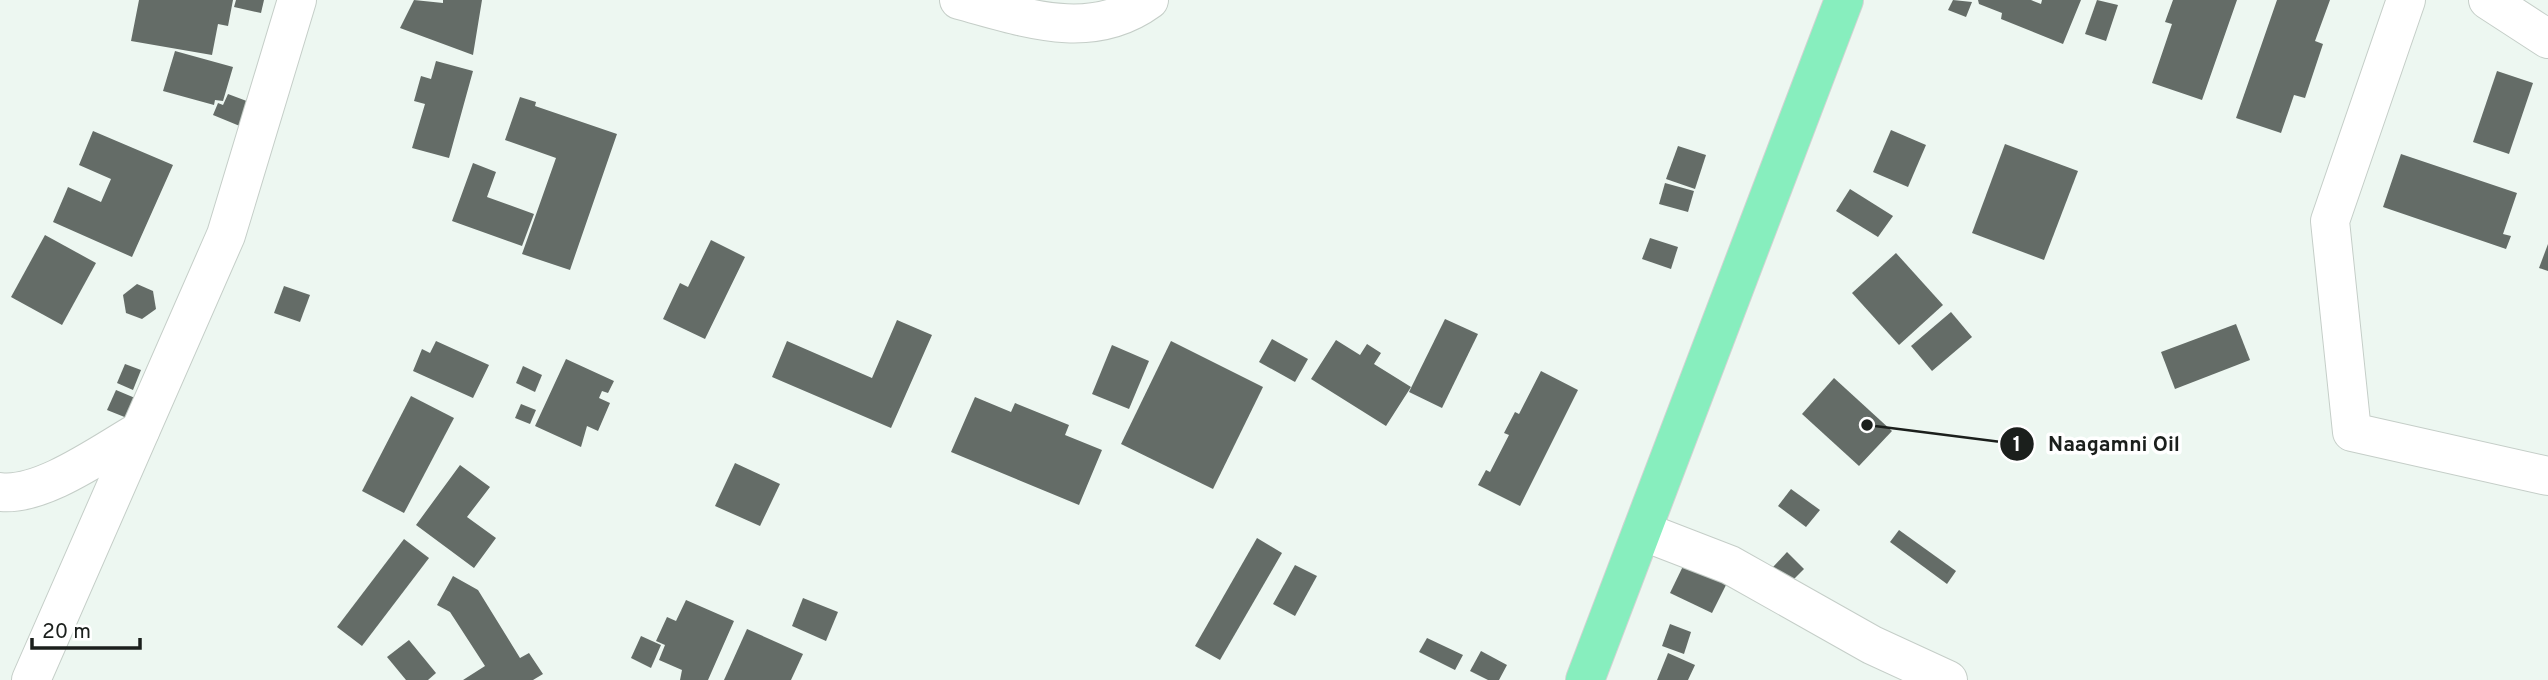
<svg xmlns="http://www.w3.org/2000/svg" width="2548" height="680" viewBox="0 0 2548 680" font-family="Overpass,sans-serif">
  <rect width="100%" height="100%" fill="#edf7f1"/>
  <g fill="#646c67">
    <path d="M139,0H233L228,26L218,24L212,55L131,41Z"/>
    <path d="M236,0H264L261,13L234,7Z"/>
    <path d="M414,0L443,3V0H482L473,55L400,28Z"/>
    <path d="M1953,0L1972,2L1966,17L1948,10Z"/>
    <path d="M1978,0H2031L2041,4L2042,0H2081L2063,44L2001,19L2002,13L1979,4Z"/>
    <path d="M2097,0L2118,5L2106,41L2085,34Z"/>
    <path d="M2173,0H2237L2202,100L2152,83L2172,24L2165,22Z"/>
    <path d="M2277,0H2330L2315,41L2323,44L2305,98L2294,95L2281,133L2236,118Z"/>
    <path d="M175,51L233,67L223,101L215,100L214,105L163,91Z"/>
    <path d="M436,61L473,71L449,158L412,148L425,104L414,101L421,76L431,79Z"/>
    <path d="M2497,71L2533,83L2509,154L2473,142Z"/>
    <path d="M228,94L257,105L247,129L213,115L218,103L223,105Z"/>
    <path d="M520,97L536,102L535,106L617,134L570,270L522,254L556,158L505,140Z"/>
    <path d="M1891,130L1926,145L1908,187L1873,172Z"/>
    <path d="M93,131L173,165L132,257L53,222L68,187L101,202L111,179L79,165Z"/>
    <path d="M2005,144L2078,171L2044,260L1972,233Z"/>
    <path d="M1678,146L1706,155L1695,189L1666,179Z"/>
    <path d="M2401,154L2517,193L2503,234L2511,236L2506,249L2383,207Z"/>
    <path d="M473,163L496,172L487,197L534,214L522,246L452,221Z"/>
    <path d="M1665,183L1694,191L1688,212L1659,204Z"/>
    <path d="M1850,189L1893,216L1878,237L1836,211Z"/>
    <path d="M45,235L96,263L62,325L11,297Z"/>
    <path d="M1650,238L1678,247L1671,269L1642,259Z"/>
    <path d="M711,240L745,257L705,339L663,319L680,283L688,287Z"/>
    <path d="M2548,244V271L2539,268Z"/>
    <path d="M1896,253L1943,305L1899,345L1852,293Z"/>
    <path d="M137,284L153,291L156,309L142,319L126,313L123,295Z"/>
    <path d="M284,286L310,295L300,322L274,313Z"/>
    <path d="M1951,312L1972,337L1932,371L1911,346Z"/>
    <path d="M1445,319L1478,334L1442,408L1409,392Z"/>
    <path d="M897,320L932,335L891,428L772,377L787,341L872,378Z"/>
    <path d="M2236,324L2250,360L2175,389L2161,352Z"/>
    <path d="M1272,339L1308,359L1295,382L1259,362Z"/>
    <path d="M1336,340L1360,355L1367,344L1381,353L1374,364L1411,387L1386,426L1311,379Z"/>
    <path d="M436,341L489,365L473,398L413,371L422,349L430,353Z"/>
    <path d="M1171,341L1263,387L1213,489L1121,444Z"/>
    <path d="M1112,345L1149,361L1129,409L1092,394Z"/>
    <path d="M566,359L614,381L608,393L602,391L599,398L610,403L598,431L587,426L581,447L535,426Z"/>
    <path d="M125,364L141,370L133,390L117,383Z"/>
    <path d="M523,366L542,375L535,392L516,383Z"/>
    <path d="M1541,371L1578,390L1520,506L1478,485L1486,470L1490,472L1509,435L1504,433L1515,412L1519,414Z"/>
    <path d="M1834,378L1892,431L1859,466L1802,414Z"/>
    <path d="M116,390L135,398L127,418L107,410Z"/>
    <path d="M411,396L454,418L404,513L362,491Z"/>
    <path d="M975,397L1011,412L1015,403L1069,425L1065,435L1102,450L1079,505L951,452Z"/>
    <path d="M521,404L536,410L530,424L515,418Z"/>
    <path d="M735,463L780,484L760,526L715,506Z"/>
    <path d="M460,465L490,487L467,517L496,538L474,568L416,525Z"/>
    <path d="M1791,489L1820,510L1806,527L1778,506Z"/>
    <path d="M1899,530L1956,571L1947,584L1890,542Z"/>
    <path d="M1257,538L1282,553L1220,660L1195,646Z"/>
    <path d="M404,539L429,558L362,646L337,627Z"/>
    <path d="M1787,552L1804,569L1790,583L1773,567Z"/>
    <path d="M1685,562L1727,583L1712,613L1670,593Z"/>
    <path d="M1295,565L1317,576L1295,616L1273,604Z"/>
    <path d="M453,576L478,590L520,658L529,653L543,674L533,680H463L485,666L450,612L437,605Z"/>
    <path d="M803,598L838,612L826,641L792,626Z"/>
    <path d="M686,600L734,621L708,680H680L682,670L659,660L665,645L656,641L667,617L676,621Z"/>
    <path d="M1670,624L1691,632L1684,654L1662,646Z"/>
    <path d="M747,629L803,654L791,680H724Z"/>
    <path d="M641,636L661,645L651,668L631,658Z"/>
    <path d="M1427,638L1463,655L1455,670L1419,652Z"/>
    <path d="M409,640L436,673L428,680H406L387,657Z"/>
    <path d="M1481,651L1507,665L1499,680H1488L1470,671Z"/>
    <path d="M1668,653L1695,665L1688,680H1657Z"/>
  </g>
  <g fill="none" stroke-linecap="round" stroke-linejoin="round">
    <defs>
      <g id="minor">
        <path d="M959,0C1023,17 1090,43 1149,0"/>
        <path d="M2406,0L2330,221L2352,432L2548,476"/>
        <path d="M2488,0L2548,39"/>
        <path d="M0,492C42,497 103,452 140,431"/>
        <path d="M1642,531L1730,565L1872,645L1948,680"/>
        <path d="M31,680L226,235L297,0"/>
      </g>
      <path id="major" d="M1585,680L1844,0"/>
    </defs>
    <use href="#minor" stroke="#c5cec8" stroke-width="40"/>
    <use href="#major" stroke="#d1d2d2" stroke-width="40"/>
    <use href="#minor" stroke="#fff" stroke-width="38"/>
    <use href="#major" stroke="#87eebe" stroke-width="38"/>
  </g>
  <path fill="none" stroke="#1b1f1c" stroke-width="2.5" d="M1867 425L2017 444"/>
  <g fill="#1b1f1c" stroke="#fff" stroke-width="2.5">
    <circle cx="1867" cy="425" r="7"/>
    <circle cx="2017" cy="444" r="18"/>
  </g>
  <g font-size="21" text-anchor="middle" font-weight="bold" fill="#fff">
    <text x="2017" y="451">1</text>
  </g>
  <g font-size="21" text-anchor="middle" font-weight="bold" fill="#1b1f1c" stroke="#fff" stroke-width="7" stroke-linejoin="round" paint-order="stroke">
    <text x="2114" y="451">Naagamni Oil</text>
  </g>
  <path d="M32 638v10h108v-10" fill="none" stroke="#1b1f1c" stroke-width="3.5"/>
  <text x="42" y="638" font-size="21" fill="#1b1f1c" stroke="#ffffff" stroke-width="5" paint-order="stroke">20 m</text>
</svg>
